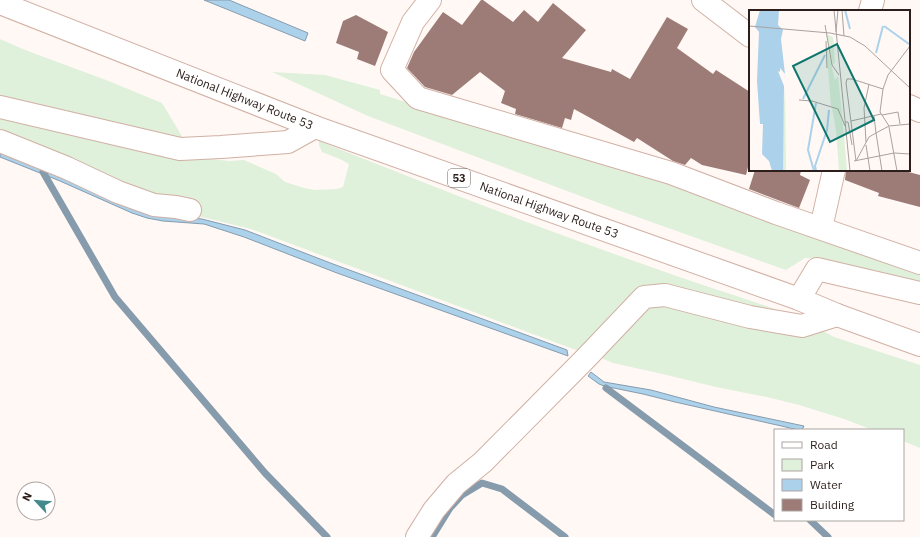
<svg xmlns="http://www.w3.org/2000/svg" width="920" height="537" viewBox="0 0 920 537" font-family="'IBM Plex Sans',sans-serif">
  <rect width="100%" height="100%" fill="#fff8f5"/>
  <g fill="#dff0db">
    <path d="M0,39L25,50L106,80L162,103L183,138L182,141L0,102Z"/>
    <path d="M272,72L325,75L380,90V94L655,179L920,272V286L825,259L805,258L786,270L615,209L368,116Z"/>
    <path d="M0,114L183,156L229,161L244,160L276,174L285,182L304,188L315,190L337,189L343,187L349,164L340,159L322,152L319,145V141C429,185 539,228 651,267C698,284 745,298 792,315L660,289L584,353L251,229L194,215L158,202L0,136Z"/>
    <path d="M658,301L821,330L834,337L920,365V448L903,441V430H873L844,419L799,405L767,397L716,387L667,375L613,363L601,358L617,330Z"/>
  </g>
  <g fill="#acd1eb" stroke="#869cad">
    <path d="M204,0H229L308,33L305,41Z"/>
    <path d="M0,151L163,216L202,219L245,230L333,264L567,350L568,356L337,273L244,237L204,224L163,221L147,218L132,213L60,181L0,157Z"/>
    <path d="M591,372L604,382L651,390L714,407L804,426L802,430H799L675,402L643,394L604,386L599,384L588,376Z"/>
  </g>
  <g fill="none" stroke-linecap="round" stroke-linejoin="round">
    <g stroke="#869cad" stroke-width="7">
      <path d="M43,172L115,297L265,473L327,537"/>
      <path d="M606,388L775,515"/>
      <path d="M810,520L828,537"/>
      <path d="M432,537L450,508L462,495L482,483L502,489L565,537"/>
    </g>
  </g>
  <g fill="#9d7c77">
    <path d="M481,0H483L513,22L524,10L538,22L553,3L586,30L562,58L611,72L612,69L630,79L667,17L688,29L677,48L713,74L716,70L750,92V159L746,175L702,165L691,158L685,165L673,161L637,138L634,142L574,109L571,120L565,118L562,128L515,114L516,109L501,103L505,91L480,72L452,95L425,87L407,68L414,52L443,12L462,25Z"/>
    <path d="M356,15L388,32L375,66L357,59L359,52L336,43L343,21Z"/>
    <path d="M755,170H801L800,175L810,180L799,208L749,189Z"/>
    <path d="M846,170H901L920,175V207L878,196L879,193L845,180Z"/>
  </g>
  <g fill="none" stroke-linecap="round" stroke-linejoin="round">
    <defs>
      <g id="minor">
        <path d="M430,0L413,22L392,70L418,98L671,173L776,213L920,263"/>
        <path d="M703,0L750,36"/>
        <path d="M870,11L873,0"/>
        <path d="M909,106L920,111"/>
        <path d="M0,107L180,149L221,147L288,142L315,127"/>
        <path d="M0,141L67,168L118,192L154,205L176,207L190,210"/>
        <path d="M821,228L834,170"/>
        <path d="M799,299L817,269L920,293"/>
        <path d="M417,537L434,510L456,484L483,462L587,357L644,297L665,295L750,317L802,326L837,315"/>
      </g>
      <g id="trunk">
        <path id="s1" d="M0,3L315,127L799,299L837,315L920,345"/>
      </g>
    </defs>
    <use href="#minor" stroke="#d1b0a4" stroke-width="24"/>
    <use href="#trunk" stroke="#d1b0a4" stroke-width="24"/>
    <use href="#minor" stroke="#fff" stroke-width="22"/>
    <use href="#trunk" stroke="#fff" stroke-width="22"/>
  </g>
  <g text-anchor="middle" stroke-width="3" stroke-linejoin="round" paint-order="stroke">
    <rect fill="#fff" stroke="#6b625f" stroke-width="1" x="448" y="169" width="22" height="18" rx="3"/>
    <g font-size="11" font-weight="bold" fill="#2c1f1b">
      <text x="459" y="182">53</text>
    </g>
    <g font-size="12" fill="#2c1f1b" stroke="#fff">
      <text dy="4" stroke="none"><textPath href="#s1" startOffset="263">National Highway Route 53</textPath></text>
      <text dy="4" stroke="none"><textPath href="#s1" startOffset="587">National Highway Route 53</textPath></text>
    </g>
  </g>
  <g transform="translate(749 10)">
    <rect width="161" height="161" fill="#fff8f5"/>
    <path d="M77,24L84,27L86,52L84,55ZM77,32L86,70L89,66L94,112L91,102L82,97ZM36,74L37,161H34V120ZM83,98L90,101L94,115L98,161H90L87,121Z" fill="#dff0db"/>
    <path d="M11,0H30L29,15L34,20L32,29L36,64L31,58V62L29,61L35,76L34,161H23L20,151L13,144L14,114H11L8,71L10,22L6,17Z" fill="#acd1eb"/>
    <path fill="none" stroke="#acd1eb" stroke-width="2" d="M96,0L101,19M135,16L160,34M127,43L134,16M54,89L76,45M65,161L59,140L67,93M67,161L66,156L78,120L80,100"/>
    <path fill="none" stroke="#aba19e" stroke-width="1" d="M85,0L101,161M93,0L95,26M76,15L83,55L90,65M0,16L81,23L101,27L116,36L161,78M87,22L89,0M77,31L78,58M50,90L63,91L89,99L96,116M133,105L149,102L151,114M102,111L132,104M96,112H99L103,135M140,116L131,102L134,79L139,65L161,36M140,117L148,161M117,132L115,98L120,74M117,135L121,161M105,151L145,143L161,144M107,151L97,73L98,69H103L134,79M107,151L120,127L127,123L125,106M133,161L127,123L140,116L161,114"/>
    <path fill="#0f766e" fill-opacity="0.15" stroke="#0f766e" stroke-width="2" d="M88,34L125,110L81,132L44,56Z"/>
    <rect width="161" height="161" fill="none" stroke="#2c1f1b" stroke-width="2"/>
  </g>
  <rect x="774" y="429" width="130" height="92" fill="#ffffff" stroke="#aba5a4"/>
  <rect x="782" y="442" width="20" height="6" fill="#ffffff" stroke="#aba5a4"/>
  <text x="810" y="449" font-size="12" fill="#2c1f1b">Road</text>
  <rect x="782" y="459" width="20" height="12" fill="#dff0db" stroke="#aba5a4"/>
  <text x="810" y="469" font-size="12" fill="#2c1f1b">Park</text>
  <rect x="782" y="479" width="20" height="12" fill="#acd1eb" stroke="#aba5a4"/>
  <text x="810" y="489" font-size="12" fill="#2c1f1b">Water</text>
  <rect x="782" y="499" width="20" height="12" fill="#9d7c77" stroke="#aba5a4"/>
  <text x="810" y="509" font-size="12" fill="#2c1f1b">Building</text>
  <g transform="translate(36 501) rotate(296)"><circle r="19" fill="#ffffff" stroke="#aba5a4"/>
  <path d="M0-3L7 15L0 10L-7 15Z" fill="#428a8c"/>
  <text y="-6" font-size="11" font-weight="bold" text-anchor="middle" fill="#2c1f1b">N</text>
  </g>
</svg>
